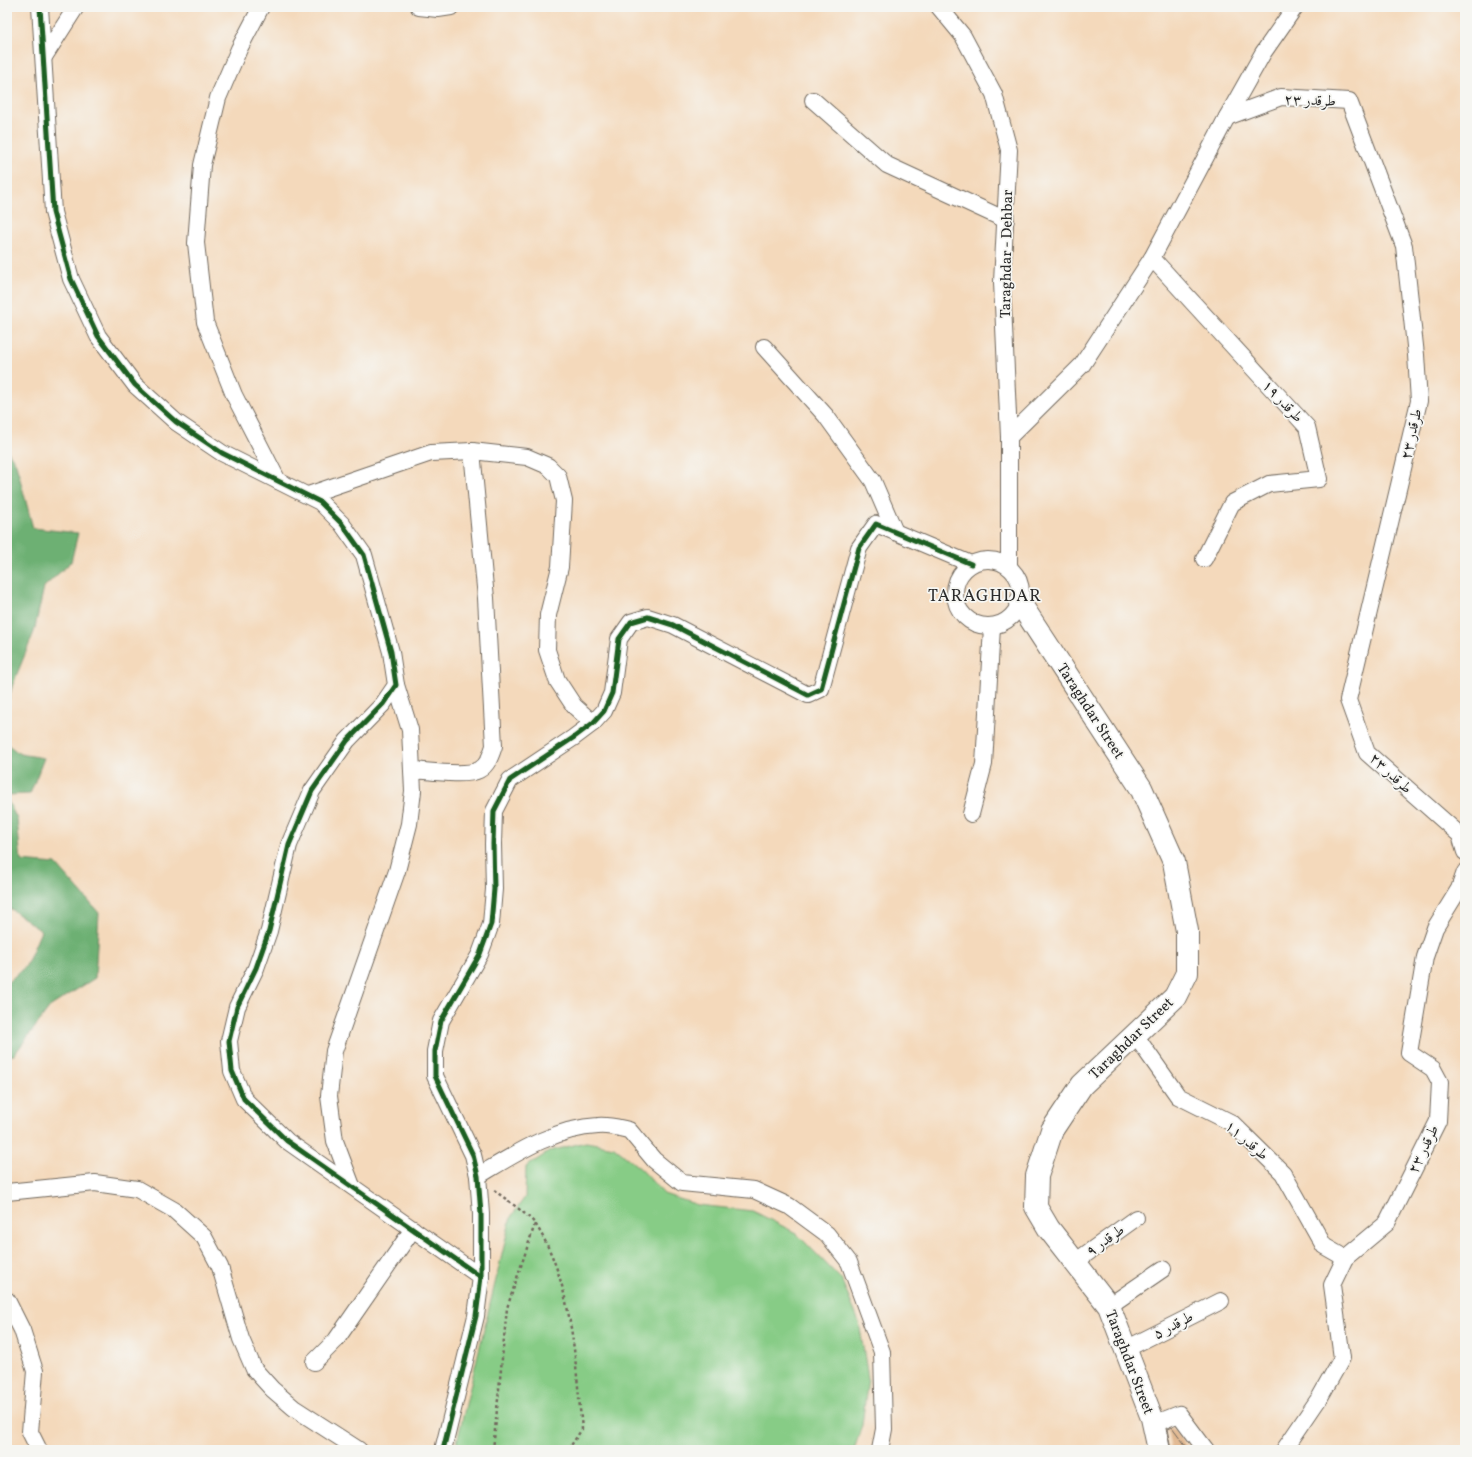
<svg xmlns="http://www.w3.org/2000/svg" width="1472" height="1457" viewBox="0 0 1472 1457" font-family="Vollkorn,Amiri,serif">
  <rect width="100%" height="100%" fill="#f6f6f2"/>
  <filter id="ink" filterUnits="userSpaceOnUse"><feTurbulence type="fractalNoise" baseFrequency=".025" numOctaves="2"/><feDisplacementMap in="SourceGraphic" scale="8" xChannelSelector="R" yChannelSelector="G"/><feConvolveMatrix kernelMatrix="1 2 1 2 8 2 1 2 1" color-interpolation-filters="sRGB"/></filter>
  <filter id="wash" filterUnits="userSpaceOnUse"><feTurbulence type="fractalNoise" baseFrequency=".012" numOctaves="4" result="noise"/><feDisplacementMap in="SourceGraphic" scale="16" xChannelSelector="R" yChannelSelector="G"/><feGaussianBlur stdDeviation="0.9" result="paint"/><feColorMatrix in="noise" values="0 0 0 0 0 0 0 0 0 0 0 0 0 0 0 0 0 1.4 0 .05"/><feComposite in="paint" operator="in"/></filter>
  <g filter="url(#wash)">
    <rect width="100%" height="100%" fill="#f4d9bb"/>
    <path fill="#87cc86" stroke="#597c58" d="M586,1142L614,1147L642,1170L664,1194L698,1205L753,1211L796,1233L841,1279L859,1322L868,1378L862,1425L854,1450H455L511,1217L525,1197L526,1167L550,1151Z"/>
    <g fill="#6db073" stroke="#4c6e4f">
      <path d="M7,450L16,464L33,528L78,533L71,562L44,587L34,632L13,684L7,705Z"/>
      <path d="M7,744L20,754L44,758L30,794L7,795Z"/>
      <path d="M7,799L17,819L21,861L56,864L99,913L95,978L51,1006L14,1055L7,1056V983L26,966L41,931L11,909L7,910Z"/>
    </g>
    <g id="blocks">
      <path fill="#dba673" d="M1172,1427L1189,1450H1171L1167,1429Z"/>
    </g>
  </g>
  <g filter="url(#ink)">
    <use href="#blocks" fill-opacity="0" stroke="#71685d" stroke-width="1"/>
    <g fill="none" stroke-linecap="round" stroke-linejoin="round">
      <defs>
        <g id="street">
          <path d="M40,7L53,212L71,279L98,336L135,385L176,422L222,453L320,502L342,524L364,555L391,652L396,685L383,704L347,741L312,791L289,845L269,931L256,968L237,1007L229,1041L232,1071L244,1099L287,1141L481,1277"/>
          <path d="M261,7L239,49L218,98L202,165L196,243L205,322L234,395L278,481"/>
          <path d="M419,7L438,9L451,7"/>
          <path d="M939,7L963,36L994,94L1009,150L1002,282L1009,437V567"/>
          <path d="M44,57L76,7"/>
          <path d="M813,100L887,165L1006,220"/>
          <path d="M1227,117L1281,97L1349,101L1404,246L1416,355L1419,401L1348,700L1367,753L1460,835L1465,852"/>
          <path d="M1152,258L1307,427L1319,479L1269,484L1232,503L1204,559"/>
          <path d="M764,347L826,416L873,481L895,532"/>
          <path d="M1009,437L1082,365L1152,258L1227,117L1263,53L1295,7"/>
          <path d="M308,495L431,453L472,451L527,457L548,466L558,476L564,501L560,567L548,615L547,650L557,680L574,706L593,723"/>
          <circle cx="988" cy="593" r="33"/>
          <path d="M413,770C429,771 465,777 479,770C488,765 491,755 494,746L486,598L472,451"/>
          <path d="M971,814L984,764L992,627"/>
          <path d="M1135,1035L1178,1096L1232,1123L1283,1173L1324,1246L1345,1258"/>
          <path d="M478,1176C515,1154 554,1128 598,1126C608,1125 619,1128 629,1130L654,1160L682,1183L754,1190L789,1206L827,1234L849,1262L882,1352L884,1429L880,1450"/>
          <path d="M352,1186L335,1141L329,1096L334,1051L397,871L409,824L413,791L410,730L396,685"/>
          <path d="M7,1192L95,1183L137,1189L174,1210L204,1237L220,1267L241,1339L254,1369L272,1389L294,1408L359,1450"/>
          <path d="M1075,1262L1136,1218"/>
          <path d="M7,1300L22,1330L35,1371L30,1432L39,1450"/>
          <path d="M1109,1306L1163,1269"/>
          <path d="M1126,1349L1221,1301"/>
          <path d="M314,1362L336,1340L413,1229"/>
          <path d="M1154,1424L1179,1414L1206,1450"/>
          <path d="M443,1450L476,1316L481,1277V1214L478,1176L473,1155L435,1076V1051L441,1021L480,954L491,924L494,889L493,844L494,811L510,780L573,738L593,723L604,711L612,693L619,639L631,622L648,617L673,625L808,695L821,689L859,548L876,524L971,564"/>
          <path d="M1284,1450L1320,1397L1342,1358L1332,1285L1345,1258L1387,1223L1438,1121L1440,1082L1433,1069L1409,1053L1425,957L1435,928L1459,889L1465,872"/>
        </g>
        <path id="secondary" d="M1020,603L1141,788L1174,862L1187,931V973L1175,997L1082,1085L1052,1130L1037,1176L1036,1207L1049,1229L1109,1306L1152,1418L1159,1450"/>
      </defs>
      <use href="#street" stroke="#71685d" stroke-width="18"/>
      <use href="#secondary" stroke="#71685d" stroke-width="24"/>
      <g stroke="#71685d" stroke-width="2.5" stroke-dasharray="3 3" stroke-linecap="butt">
        <path d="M494,1190C504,1198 529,1215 536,1225C573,1283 575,1362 582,1429L568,1450"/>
        <path d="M493,1450L507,1308L535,1224"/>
      </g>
      <use href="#street" stroke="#fff" stroke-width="16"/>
      <use href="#secondary" stroke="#fff" stroke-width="22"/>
      <defs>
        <g id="cycleway">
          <path d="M40,7L53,212L71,279L98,336L135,385L176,422L222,453L320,502L342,524L364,555L391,652L396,685L383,704L347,741L312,791L289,845L269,931L256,968L237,1007L229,1041L232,1071L244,1099L287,1141L481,1277"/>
          <path d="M443,1450L476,1316L481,1277V1214L478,1176L473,1155L435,1076V1051L441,1021L480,954L491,924L494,889L493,844L494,811L510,780L573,738L593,723L604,711L612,693L619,639L631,622L648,617L673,625L808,695L821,689L859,548L876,524L971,564"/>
        </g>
      </defs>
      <use href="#cycleway" stroke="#f6f6f2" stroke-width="8"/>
      <use href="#cycleway" stroke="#1b5e20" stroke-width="5"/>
    </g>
  </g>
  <g text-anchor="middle" stroke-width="3.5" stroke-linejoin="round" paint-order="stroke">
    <g font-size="15" fill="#2b2b2b" stroke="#f6f6f2">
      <text transform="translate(1310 100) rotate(2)" y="5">طرقدر ۲۳</text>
      <text transform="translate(1006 254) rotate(-89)" y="5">Taraghdar - Dehbar</text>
      <text transform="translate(1283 401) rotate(47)" y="5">طرقدر ۱۹</text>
      <text transform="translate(1411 434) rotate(-77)" y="5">طرقدر ۲۳</text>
      <text transform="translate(1091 711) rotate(57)" y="5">Taraghdar Street</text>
      <text transform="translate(1391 773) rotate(43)" y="5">طرقدر ۲۳</text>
      <text transform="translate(1131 1038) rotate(-44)" y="5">Taraghdar Street</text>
      <text transform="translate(1247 1140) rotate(41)" y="5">طرقدر ۱۱</text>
      <text transform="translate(1423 1149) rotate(-64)" y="5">طرقدر ۲۳</text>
      <text transform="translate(1105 1240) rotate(-35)" y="5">طرقدر ۹</text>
      <text transform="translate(1173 1325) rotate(-27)" y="5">طرقدر ۵</text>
      <text transform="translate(1130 1362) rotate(69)" y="5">Taraghdar Street</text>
    </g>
    <g font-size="17" letter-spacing="1" fill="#2b2b2b" stroke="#f6f6f2">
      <text x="985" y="601">TARAGHDAR</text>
    </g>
  </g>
  <rect width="1472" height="1457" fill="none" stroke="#f6f6f2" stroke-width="24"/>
</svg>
